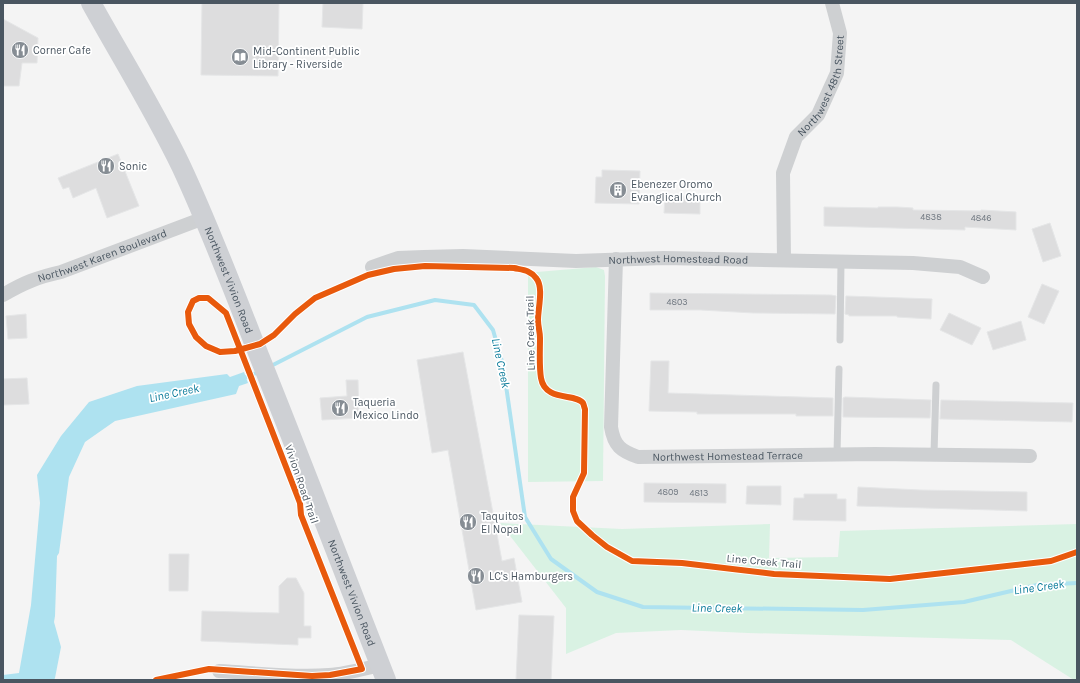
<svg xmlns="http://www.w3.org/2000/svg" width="1080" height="683" viewBox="0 0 1080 683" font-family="Karla,sans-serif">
  <rect width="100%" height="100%" fill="#f4f4f4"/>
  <g fill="#d9f2e3">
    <path d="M596,267L604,270L605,276L603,481L528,482V274L537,272Z"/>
    <path d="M500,523L622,529L770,524L769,558L838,557L840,531L1077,524V680H1074L1011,640L748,633L681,630L616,633L566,654V608Z"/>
  </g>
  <path fill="#aee2f0" d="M244,372L248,383L239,386L236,394L115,421L85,442L69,477L59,553L57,556L55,616L54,622L61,647L55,678L54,680H3V675L19,673L31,605L40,503L37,475L61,436L89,402L137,386L227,374L230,377Z"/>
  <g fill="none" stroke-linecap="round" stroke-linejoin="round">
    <g stroke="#aee2f0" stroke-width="4">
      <path d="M269,367L367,317L435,300L474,305L493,330L503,365L525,517L551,559L597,592L643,607L863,610L964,602L1037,585L1077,583"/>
      <path d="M241,379L259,372"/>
    </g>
  </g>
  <g fill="#ddddde" stroke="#e5e6e7">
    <path d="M202,3H279L278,76L201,75Z"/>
    <path d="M323,3H363L362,29L322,27Z"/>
    <path d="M3,19L38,38L37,63H22L19,86H3Z"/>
    <path d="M118,154L139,206L107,218L96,188L73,198L69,187L63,189L58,178Z"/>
    <path d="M602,170L640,171L639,204L595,203L596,177H602Z"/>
    <path d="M665,196H700V214L664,213Z"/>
    <path d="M824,207L878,208V207H897L913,208V210L981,211V210L1016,212V230L965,227V230L824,226Z"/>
    <path d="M1050,223L1061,256L1043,262L1032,229Z"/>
    <path d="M1042,284L1059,291L1044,324L1028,317Z"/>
    <path d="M650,293L831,295L836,296L835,314L754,313L701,310H650Z"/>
    <path d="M846,296L932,299L931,319L897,317V316H849V315L845,314Z"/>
    <path d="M949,313L981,328L972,345L940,330Z"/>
    <path d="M26,314L27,338L8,339L6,316Z"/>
    <path d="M1021,321L1026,340L993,350L987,332Z"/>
    <path d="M463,352L502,561L514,558L522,602L476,610L448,450L432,453L417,360Z"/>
    <path d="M651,361H669L668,393L833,398V416H796V414H697V412L649,411Z"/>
    <path d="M27,378L29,404L3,405V379Z"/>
    <path d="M346,380H358L359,418L322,420L320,398L347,396Z"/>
    <path d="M845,397L931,400L930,418L843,417V398Z"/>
    <path d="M941,400L1073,403L1072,422L942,419H940Z"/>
    <path d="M644,483L726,484V503L644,502Z"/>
    <path d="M747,486H781V505L746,504Z"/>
    <path d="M858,487L920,490L1027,492V511L857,506Z"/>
    <path d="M804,494H837V499H846V521L793,520L794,498H804Z"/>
    <path d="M169,554H189L188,591H169Z"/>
    <path d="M287,578H296L304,593V626H311V638H298V645L201,641L202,611L279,613V586Z"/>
    <path d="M519,615L554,616L551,680H516Z"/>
  </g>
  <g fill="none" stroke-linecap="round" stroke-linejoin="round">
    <g stroke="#ced0d2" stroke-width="7">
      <path d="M840,340L841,262"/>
      <path d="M837,454L839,369"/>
      <path d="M934,454L936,385"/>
    </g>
    <g stroke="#ced0d2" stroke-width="14">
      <path id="s1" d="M616,259L611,427C614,446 621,451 638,457L875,454L1030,456"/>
      <path id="s2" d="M784,260L783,173L796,137L818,115L837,73L840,33L832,3"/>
      <path id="s3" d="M372,267L398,258L424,257L463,256L576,261L664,258L913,263L960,267L983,277"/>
      <path id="s4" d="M3,295C23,283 38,277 61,272L204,218"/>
      <path d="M219,671C255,673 293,678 329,675C346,674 363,669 380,665"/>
    </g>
    <path stroke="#ced0d4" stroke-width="20" id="s5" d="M91,3C121,57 154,110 181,166C210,228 235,294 260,358C303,465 344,573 386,680"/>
    <defs>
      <path id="cycleway" d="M156,680L209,669L312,676L330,675L362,669L301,515L300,503L267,418L226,313L208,298H199L193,301L188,312L189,324L196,337L206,346L220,352L235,351L260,344L274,335L295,314L315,298L368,275L394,269L425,266L514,268C523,270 530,270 536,278C544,287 538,308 538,320C538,326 540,332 540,338C540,351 539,366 541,378C545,402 576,393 583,403C584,405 584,407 585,409L584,473L573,497V511L577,521L592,535L607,547L632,561L682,563L774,574L890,579L1051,561L1077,552"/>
    </defs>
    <use href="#cycleway" stroke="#fff" stroke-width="8"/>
    <use href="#cycleway" stroke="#e8590c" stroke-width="6"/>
  </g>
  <defs>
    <symbol id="restaurant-disc" viewBox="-11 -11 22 22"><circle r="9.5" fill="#868d94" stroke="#fff"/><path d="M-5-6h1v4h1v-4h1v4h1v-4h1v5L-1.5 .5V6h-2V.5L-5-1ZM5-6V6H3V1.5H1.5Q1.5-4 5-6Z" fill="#fff"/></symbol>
    <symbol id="library-disc" viewBox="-11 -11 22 22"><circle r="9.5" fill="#868d94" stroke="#fff"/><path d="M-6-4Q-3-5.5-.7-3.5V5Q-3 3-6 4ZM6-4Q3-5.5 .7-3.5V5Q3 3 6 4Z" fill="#fff"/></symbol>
    <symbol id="building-disc" viewBox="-11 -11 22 22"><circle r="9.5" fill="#868d94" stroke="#fff"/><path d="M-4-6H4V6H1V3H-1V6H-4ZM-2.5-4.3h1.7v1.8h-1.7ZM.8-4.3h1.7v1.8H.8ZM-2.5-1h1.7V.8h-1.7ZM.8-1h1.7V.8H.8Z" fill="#fff"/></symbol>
  </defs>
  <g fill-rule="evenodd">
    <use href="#restaurant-disc" x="10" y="40" width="20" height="20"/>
    <use href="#library-disc" x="230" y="47" width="20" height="20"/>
    <use href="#restaurant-disc" x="96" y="156" width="20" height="20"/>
    <use href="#building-disc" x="608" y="180" width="20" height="20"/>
    <use href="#restaurant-disc" x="330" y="398" width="20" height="20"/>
    <use href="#restaurant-disc" x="458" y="512" width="20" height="20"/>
    <use href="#restaurant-disc" x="466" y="566" width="20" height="20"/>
  </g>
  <g text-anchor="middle" stroke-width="3.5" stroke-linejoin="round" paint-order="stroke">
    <g font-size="9" fill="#707881">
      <text x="931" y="220">4838</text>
      <text x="981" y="221">4846</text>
      <text x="677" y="305">4803</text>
      <text x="668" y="495">4809</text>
      <text x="699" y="496">4813</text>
    </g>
    <g font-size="11" fill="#4a5661" stroke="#fff" text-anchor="start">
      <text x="33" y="54">Corner Cafe</text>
      <text x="253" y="55">Mid-Continent Public<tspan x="253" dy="13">Library - Riverside</tspan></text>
      <text x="119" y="170">Sonic</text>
      <text x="631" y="188">Ebenezer Oromo<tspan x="631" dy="13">Evanglical Church</tspan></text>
      <text x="353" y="406">Taqueria<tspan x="353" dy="13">Mexico Lindo</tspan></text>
      <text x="481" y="520">Taquitos<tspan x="481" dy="13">El Nopal</tspan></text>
      <text x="489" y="580">LC's Hamburgers</text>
    </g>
    <g font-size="11" fill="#4a5661" stroke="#fff">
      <text dy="4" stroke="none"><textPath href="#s2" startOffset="185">Northwest 48th Street</textPath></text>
      <text dy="4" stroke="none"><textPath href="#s4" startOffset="107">Northwest Karen Boulevard</textPath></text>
      <text dy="4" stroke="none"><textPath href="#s3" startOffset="308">Northwest Homestead Road</textPath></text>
      <text dy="4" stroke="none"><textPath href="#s5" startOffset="310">Northwest Vivion Road</textPath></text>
      <text transform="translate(530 333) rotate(-91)" y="4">Line Creek Trail</text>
      <text dy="4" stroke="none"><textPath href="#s1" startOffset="301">Northwest Homestead Terrace</textPath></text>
      <text transform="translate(302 484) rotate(71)" y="4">Vivion Road Trail</text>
      <text transform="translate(764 561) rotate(5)" y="4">Line Creek Trail</text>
      <text dy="4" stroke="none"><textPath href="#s5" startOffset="646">Northwest Vivion Road</textPath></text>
    </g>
    <g font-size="12" font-style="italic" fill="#0c7c9b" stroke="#fff">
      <text transform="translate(501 363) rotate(78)" y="4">Line Creek</text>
      <text transform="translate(174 393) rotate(-12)" y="4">Line Creek</text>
      <text transform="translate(1039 587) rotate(-8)" y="4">Line Creek</text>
      <text transform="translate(717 608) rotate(1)" y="4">Line Creek</text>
    </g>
  </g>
  <rect width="1080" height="683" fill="none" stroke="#4a5661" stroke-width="8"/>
</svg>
